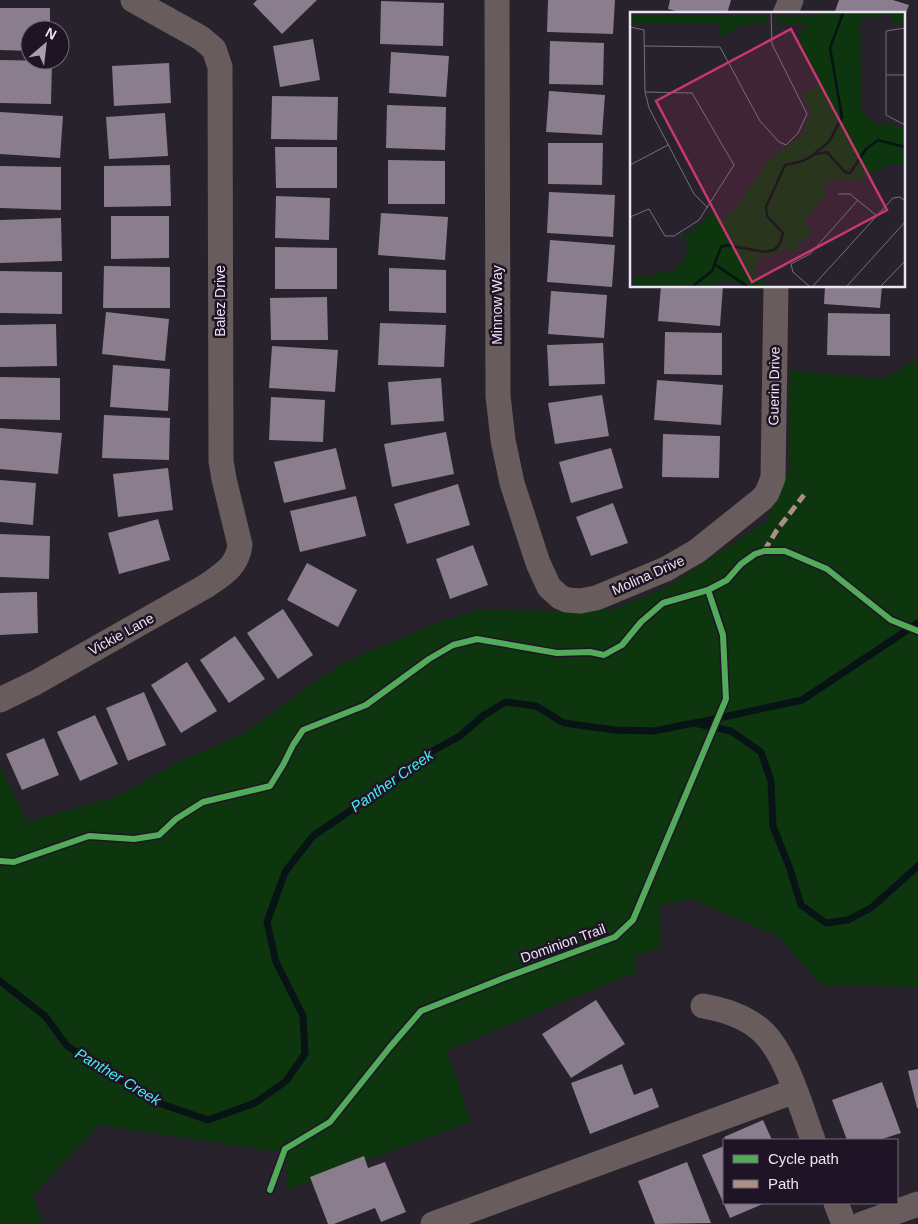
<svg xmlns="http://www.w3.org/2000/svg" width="918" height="1224" viewBox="0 0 918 1224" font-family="Helvetica,sans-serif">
  <rect width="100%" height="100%" fill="#27222c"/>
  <path fill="#0e360e" d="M918,359V987L821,985L778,936L691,899L660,906L661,949L634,955L637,972L447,1050L471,1122L287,1190L286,1153L99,1125L33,1195L43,1224H0V766L28,822L117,796L184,759L243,734L342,663L432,625L480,609L550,611L614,609L664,589L766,522L790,469L789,370L883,379Z"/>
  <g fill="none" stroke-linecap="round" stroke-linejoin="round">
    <g stroke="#071314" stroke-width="7">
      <path d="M696,723L802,700L918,623"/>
      <path d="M0,981L45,1016L67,1046L156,1102L208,1120L255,1103L286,1081L305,1054L303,1016L276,962L267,922L285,872L313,836L394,781L427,754L460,736L484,715L506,702L536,706L564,723L614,730L654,731L694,723L731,731L761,752L771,781L773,826L790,869L801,905L826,923L848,920L871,908L918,866"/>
    </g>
  </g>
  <g fill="#897d8e">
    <path d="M257,0H317L282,34L253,4Z"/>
    <path d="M548,0H615L613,34L547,32Z"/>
    <path d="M670,0H731L727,14H688L668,9Z"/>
    <path d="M839,0H893L909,5L904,18V14H834Z"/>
    <path d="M381,1L444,3L443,46L380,44Z"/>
    <path d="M0,8H50V30H30V51L0,50Z"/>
    <path d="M313,39L320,80L280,87L273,46Z"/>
    <path d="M550,41L604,43L603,85L549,84Z"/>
    <path d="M391,52L449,56L446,97L389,93Z"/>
    <path d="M0,60L52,61L51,104L0,103Z"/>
    <path d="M169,63L171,103L114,106L112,66Z"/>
    <path d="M549,91L605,95L602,135L546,132Z"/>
    <path d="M272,96L338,97L337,140L271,139Z"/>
    <path d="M387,105L446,107L445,150L386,148Z"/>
    <path d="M0,112L63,116L60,158L0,154Z"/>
    <path d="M165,113L168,156L109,159L106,117Z"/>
    <path d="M548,143H603L602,185L548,184Z"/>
    <path d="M275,147H337V188H276Z"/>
    <path d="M388,160L445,161V204H388Z"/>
    <path d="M170,165L171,206L104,207V166Z"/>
    <path d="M0,166L61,167V210L0,208Z"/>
    <path d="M549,192L615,195L613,237L547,233Z"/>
    <path d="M276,196L330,198L329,240L275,238Z"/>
    <path d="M381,213L448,217L445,260L378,255Z"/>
    <path d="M111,216H169V258L111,259Z"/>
    <path d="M61,218L62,261L0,263V220Z"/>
    <path d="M550,240L615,245L612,287L547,282Z"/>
    <path d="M275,247L337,248V289H275Z"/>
    <path d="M104,266L170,267V308H103Z"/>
    <path d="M389,268L446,270V313L389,311Z"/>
    <path d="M0,271L62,272V314L0,313Z"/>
    <path d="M661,286H723L720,326L658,321Z"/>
    <path d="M825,286H882L880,308L824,304Z"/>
    <path d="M551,291L607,295L604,338L548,334Z"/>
    <path d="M327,297L328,340H271L270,298Z"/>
    <path d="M106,312L169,319L165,361L102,354Z"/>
    <path d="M828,313L890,314V356L827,355Z"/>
    <path d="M380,323L446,325L444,367L378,365Z"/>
    <path d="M56,324L57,366L0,367V325Z"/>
    <path d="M665,332L722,333V375L664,374Z"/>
    <path d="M603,343L605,384L549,386L547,345Z"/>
    <path d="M272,346L338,350L335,392L269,388Z"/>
    <path d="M113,365L170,369L168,411L110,407Z"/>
    <path d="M0,377L60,378V420L0,419Z"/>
    <path d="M441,378L444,421L391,425L388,382Z"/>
    <path d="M657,380L723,385L721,425L654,420Z"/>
    <path d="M602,395L609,436L555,444L548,403Z"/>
    <path d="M271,397L325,400L323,442L269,440Z"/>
    <path d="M104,415L170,418L169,460L102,458Z"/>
    <path d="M0,428L62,433L58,474L0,469Z"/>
    <path d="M446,432L454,474L392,487L384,444Z"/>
    <path d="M663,434L720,436L719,478L662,477Z"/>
    <path d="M336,448L346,489L284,503L274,462Z"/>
    <path d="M611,448L623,488L571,503L559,462Z"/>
    <path d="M168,468L173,510L118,517L113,474Z"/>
    <path d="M0,480L36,483L33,525L0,522Z"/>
    <path d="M458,484L470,525L407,544L394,504Z"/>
    <path d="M356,496L366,536L300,552L290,511Z"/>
    <path d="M613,503L628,543L591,556L576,517Z"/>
    <path d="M158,519L170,560L119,574L108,533Z"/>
    <path d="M0,534L50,536L49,579L0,577Z"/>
    <path d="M473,545L488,585L450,599L436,559Z"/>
    <path d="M307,563L357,590L338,627L287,600Z"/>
    <path d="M37,592L38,633L0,635V593Z"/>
    <path d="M283,609L313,655L278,679L247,633Z"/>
    <path d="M235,636L265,679L229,703L200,660Z"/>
    <path d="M187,662L217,711L181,733L151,685Z"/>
    <path d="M144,692L166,745L128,761L106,708Z"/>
    <path d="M95,715L118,764L80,781L57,732Z"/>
    <path d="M44,738L59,775L22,790L6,754Z"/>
    <path d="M596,1000L625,1044L571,1078L542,1034Z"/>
    <path d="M622,1064L634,1095L652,1088L659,1107L590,1134L571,1083Z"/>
    <path d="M918,1069V1108H917L908,1071Z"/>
    <path d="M882,1082L901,1133L879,1140H847L832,1100Z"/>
    <path d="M763,1120L772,1140H726L724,1137Z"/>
    <path d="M724,1146V1203H765L730,1218L702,1155Z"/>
    <path d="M364,1156L368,1168L385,1162L406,1212L381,1222L375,1208L334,1224H328L310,1177Z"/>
    <path d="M687,1162L711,1223L655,1224L638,1181Z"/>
  </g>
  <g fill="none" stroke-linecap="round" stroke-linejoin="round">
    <g stroke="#685d5c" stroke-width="25">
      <path d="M497,0L498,396L503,440L512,483L538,563L549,587L560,597L567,600L580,601L596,598L666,569L697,551L762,499L767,493L773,478L776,286"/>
      <path d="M785,14L791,0"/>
      <path d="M0,700L35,683L206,586C223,574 237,567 240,545L224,479L221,461L220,67L214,49L201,38L133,0"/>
      <path d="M703,1006C721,1009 741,1015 757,1027C785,1047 801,1108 813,1140"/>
      <path d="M836,1203L844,1224"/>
      <path d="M433,1224L795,1091"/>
      <path d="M862,1224L918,1204"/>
    </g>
    <path stroke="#ac8f84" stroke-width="5" stroke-dasharray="10 5" stroke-linecap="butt" d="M764,551L777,530L804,495"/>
    <defs>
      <g id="cycleway">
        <path d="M0,861L14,862L89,836L134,839L159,835L176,819L203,802L270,786L283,765L293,745L303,730L366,705L429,659L453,645L477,639L557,653L590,652L604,655L622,645L641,622L663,603L708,590L727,580L741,564L755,554L764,551H785L827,569L891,620L918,631"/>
        <path d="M270,1190L285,1149L330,1122L390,1047L421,1011L504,978L615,937L633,920L726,699L723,635L708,590"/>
      </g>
    </defs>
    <use href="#cycleway" stroke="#1f1426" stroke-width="9"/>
    <use href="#cycleway" stroke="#51ab58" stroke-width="6"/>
  </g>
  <g text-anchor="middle" stroke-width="5" stroke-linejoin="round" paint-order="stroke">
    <g font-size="14" fill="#ebe4f1" stroke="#1f1426">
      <text transform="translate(220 301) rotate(-90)" y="5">Balez Drive</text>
      <text transform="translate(497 305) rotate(-90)" y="5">Minnow Way</text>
      <text transform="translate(774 386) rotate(-89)" y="5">Guerin Drive</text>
      <text transform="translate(648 575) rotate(-24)" y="5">Molina Drive</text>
      <text transform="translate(121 634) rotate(-29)" y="5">Vickie Lane</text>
      <text transform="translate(563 943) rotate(-20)" y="5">Dominion Trail</text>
    </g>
    <g font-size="15" font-style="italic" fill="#44eff1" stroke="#1f1426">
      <text transform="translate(392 781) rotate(-35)" y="5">Panther Creek</text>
      <text transform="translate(118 1077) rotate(31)" y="5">Panther Creek</text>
    </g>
  </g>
  <g transform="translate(630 12)">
    <rect width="275" height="275" fill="#27222c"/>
    <path d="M193,1H275V11H261L262,2L230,7L232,99L245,112L252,114L258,111L275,117V154L263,151L224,170L214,166L194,171L196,183L174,209L183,218L161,242L158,237L128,247L124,263L138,274H116L94,267L83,274H7L2,269L9,263L22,266L28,260H42L52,252L59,237L53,226L83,200L94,208L105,197L138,148L170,124L179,106V96L171,82L185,76L191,67L171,38L170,19L180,11H145V5L189,4ZM0,3H135L137,5L136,11L109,13L103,20L90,24L89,11H0Z" fill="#0e360e"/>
    <path fill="none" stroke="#071314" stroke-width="2.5" d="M185,141L199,130L212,105L200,36L213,1M84,252L117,274M63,274L82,259L91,235L96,233L135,240L144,238L150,232L153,221L137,204L136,195L155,153L173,149L185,142L197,140L215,160L220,161L236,137L248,128L275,135"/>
    <path fill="none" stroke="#75707b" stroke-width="1" d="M0,15L14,18L15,80L19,96L64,182L78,196M275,16L256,19V103L275,113M14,34L90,35L130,109L149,130L156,133L168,121L177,102L142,32L141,1M256,63H275M0,153L38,133M208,182H220L247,204M0,205L19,197L35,224H44L69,208L104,153L62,81L15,80M179,274L163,260L161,252L180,242L228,188M183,274L263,186L270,185L275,189M217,274L275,210M251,274L275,249"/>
    <path fill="#c83772" fill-opacity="0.15" stroke="#c83772" stroke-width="2.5" d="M161,17L257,198L122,270L26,89Z"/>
    <rect width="275" height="275" fill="none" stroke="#ebe4f1" stroke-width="2.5"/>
  </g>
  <rect x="723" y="1139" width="175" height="65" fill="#1f1426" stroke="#716777"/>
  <rect x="733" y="1155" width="25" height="8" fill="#51ab58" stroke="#716777"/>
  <text x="768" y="1164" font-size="15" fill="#ebe4f1">Cycle path</text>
  <rect x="733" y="1180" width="25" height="8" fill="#ac8f84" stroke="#716777"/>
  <text x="768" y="1189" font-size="15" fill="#ebe4f1">Path</text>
  <g transform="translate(45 45) rotate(28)"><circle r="24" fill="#1f1426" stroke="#716777"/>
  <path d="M0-4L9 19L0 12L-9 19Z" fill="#a6a0ac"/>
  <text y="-8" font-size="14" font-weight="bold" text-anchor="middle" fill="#ebe4f1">N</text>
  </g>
</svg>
